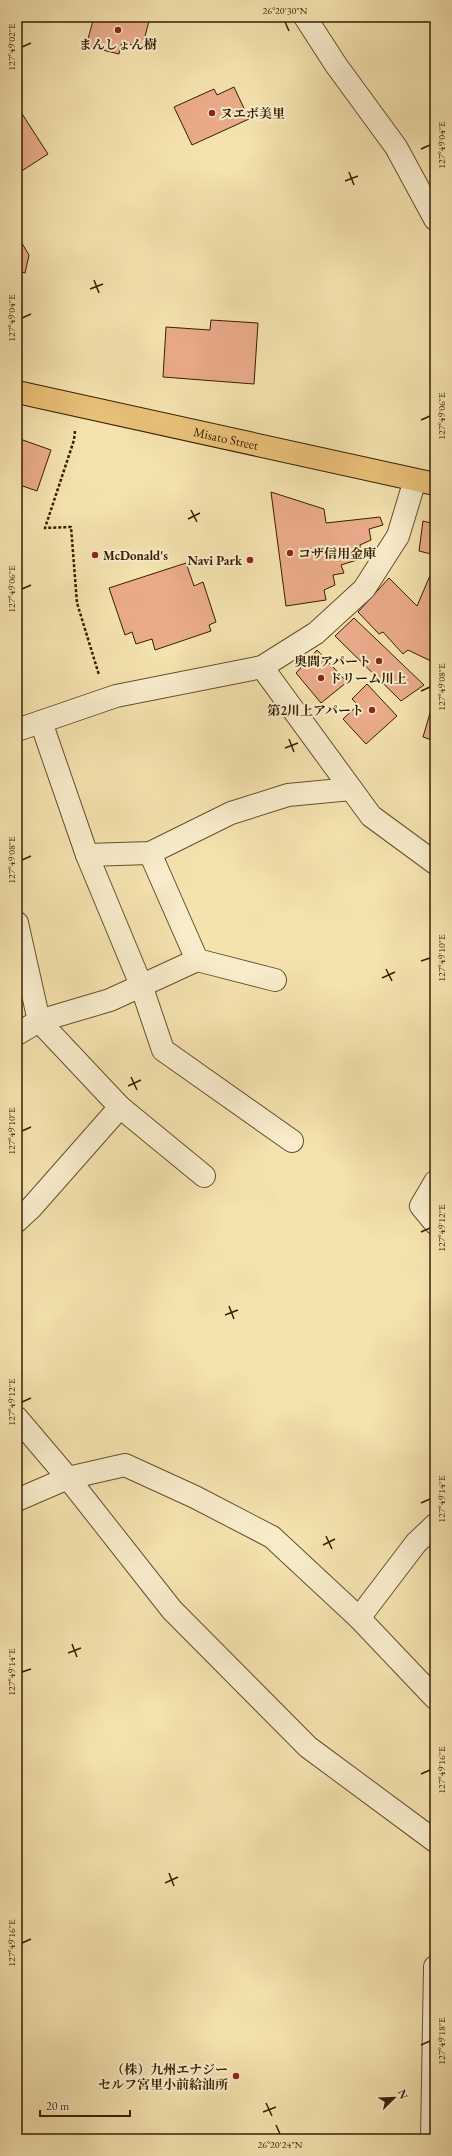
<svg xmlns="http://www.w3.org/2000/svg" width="452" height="2156" viewBox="0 0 452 2156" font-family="'EB Garamond','Noto Serif JP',serif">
  <rect width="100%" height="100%" fill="#f4e2af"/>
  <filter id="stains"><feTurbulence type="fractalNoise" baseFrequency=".005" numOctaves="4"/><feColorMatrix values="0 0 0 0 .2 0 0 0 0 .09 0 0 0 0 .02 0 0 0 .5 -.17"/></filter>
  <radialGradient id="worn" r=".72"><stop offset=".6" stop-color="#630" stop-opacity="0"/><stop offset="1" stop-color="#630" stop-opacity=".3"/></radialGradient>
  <g fill="#eaab8b" stroke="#361f00">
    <path d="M94,17H150L142,48L122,42L119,54L86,46Z"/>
    <path d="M234,87L249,119L192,145L174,107L214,89L217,95Z"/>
    <path d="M17,106L48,154L17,174Z"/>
    <path d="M17,235L29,255L25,273L17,271Z"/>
    <path d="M211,320L258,323L254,384L163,377L166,327L210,330Z"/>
    <path d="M17,438L51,450L37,491L17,484Z"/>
    <path d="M271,492L324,509L326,523L380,517L383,525L369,529L371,540L360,545V559L341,565L344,573L333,575L335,585L324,590L326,600L286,606Z"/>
    <path d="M423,521L435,524V555L419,551Z"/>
    <path d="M186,563L194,586L203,582L216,622L209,625L211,631L155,650L152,639L136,644L132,632L125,635L109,588Z"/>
    <path d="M435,564V657L433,662L408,650L403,654L383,632L379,634L358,612L389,578L417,606Z"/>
    <path d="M354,618L424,685L401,701L335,636Z"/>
    <path d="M317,650L347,682L321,703L296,673Z"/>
    <path d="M367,684L397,716L366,744L343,719L358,705L352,699Z"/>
    <path d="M435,696V741L423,737Z"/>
  </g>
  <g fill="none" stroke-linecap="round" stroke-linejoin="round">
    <defs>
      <g id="minor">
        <path d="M305,17L336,65L396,147L435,219"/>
        <path d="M262,667L371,816L435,863"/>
        <path d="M41,722L87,855L141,985L163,1050L292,1141"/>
        <path d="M17,730L116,696L262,667L316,633L364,589L398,536L415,480"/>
        <path d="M150,853L197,960"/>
        <path d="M87,855L150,853L231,813L288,795L351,789"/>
        <path d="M17,923L39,1021L120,1107L204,1176"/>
        <path d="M17,1034L39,1021L110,1000L197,960L275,980"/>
        <path d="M435,1182L421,1206L435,1223"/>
        <path d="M17,1221L31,1208L120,1107"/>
        <path d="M17,1418L68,1478L172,1610L308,1747L435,1841"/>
        <path d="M17,1500L68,1478L125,1465L195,1497L272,1537L359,1618L435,1698"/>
        <path d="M359,1618L416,1543L435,1525"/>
        <path d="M432,2139L435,1967"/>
      </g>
      <g id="primary">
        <path id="s1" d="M17,392L435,484"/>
      </g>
    </defs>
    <use href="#minor" stroke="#66502c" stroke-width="24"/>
    <use href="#primary" stroke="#361f00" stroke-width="24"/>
    <path stroke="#361f00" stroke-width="2.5" stroke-dasharray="3 2" stroke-linecap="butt" d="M75,431L74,440L45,528L71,527L77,603L99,675"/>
    <use href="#minor" stroke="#f8eccb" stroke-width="22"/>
    <use href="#primary" stroke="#eac178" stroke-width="22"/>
  </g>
  <path fill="none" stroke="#361f00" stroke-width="1.5" d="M285,22L289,31M22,47L31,43M421,149L430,145M349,172L354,185M345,181L358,176M94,280L99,293M90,289L103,284M22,318L31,314M421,420L430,416M191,510L197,522M188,519L200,513M22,589L31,585M421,691L430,687M289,739L294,752M285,748L298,743M22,860L31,856M421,961L430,958M386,969L392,981M382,978L395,972M131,1077L137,1090M128,1086L141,1080M22,1131L31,1127M421,1232L430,1228M229,1306L234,1319M225,1315L238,1310M22,1402L31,1398M421,1503L430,1499M326,1536L332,1549M323,1545L335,1539M72,1644L77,1657M68,1653L81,1648M22,1672L31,1669M421,1774L430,1770M169,1873L174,1886M165,1883L178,1877M22,1943L31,1939M421,2045L430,2041M266,2103L272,2116M263,2112L276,2107M276,2125L280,2134"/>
  <g fill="#8f2418" stroke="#f8eccb" stroke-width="1.5">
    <circle cx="118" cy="30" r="4"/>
    <circle cx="212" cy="113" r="4"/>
    <circle cx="290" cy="553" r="4"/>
    <circle cx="95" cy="555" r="4"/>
    <circle cx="250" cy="560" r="4"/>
    <circle cx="379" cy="661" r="4"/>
    <circle cx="321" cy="678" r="4"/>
    <circle cx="372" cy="710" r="4"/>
    <circle cx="236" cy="2076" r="4"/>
  </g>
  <g text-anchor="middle" stroke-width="4" stroke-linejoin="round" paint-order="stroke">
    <g font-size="13" font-weight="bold" fill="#361f00" stroke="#f8eccb" text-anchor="start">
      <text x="118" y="49" text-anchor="middle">まんしょん樹</text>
      <text x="220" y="118">ヌエボ美里</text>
      <text x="298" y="558">コザ信用金庫</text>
      <text x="103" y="560">McDonald's</text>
      <text x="242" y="565" text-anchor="end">Navi Park</text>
      <text x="371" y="666" text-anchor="end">奥間アパート</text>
      <text x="329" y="683">ドリーム川上</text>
      <text x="364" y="715" text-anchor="end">第2川上アパート</text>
      <text x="228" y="2074" text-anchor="end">（株）九州エナジー<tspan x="228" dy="15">セルフ宮里小前給油所</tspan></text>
    </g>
    <g font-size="13" fill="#361f00" stroke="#f8eccb">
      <text dy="5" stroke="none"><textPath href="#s1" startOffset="214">Misato Street</textPath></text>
    </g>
  </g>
  <rect width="452" height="2156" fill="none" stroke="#f4e2af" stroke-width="44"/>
  <g transform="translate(394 2098) rotate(67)" stroke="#f8eccb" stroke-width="3" paint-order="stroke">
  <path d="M0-3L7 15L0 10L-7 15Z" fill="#361f00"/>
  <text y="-6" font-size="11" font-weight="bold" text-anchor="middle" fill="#361f00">N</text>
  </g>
  <path d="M40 2110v6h90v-6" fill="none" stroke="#361f00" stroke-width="2"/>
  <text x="46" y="2110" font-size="12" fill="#361f00" stroke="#f8eccb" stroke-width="3" paint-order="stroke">20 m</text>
  <rect x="22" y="22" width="408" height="2112" fill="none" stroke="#361f00" stroke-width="1.5"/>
  <g font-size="10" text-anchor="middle" fill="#361f00">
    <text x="285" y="14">26°20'30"N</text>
    <text transform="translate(11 47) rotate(-90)" y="4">127°49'02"E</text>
    <text transform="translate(441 145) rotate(-90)" y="4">127°49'04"E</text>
    <text transform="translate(11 318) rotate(-90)" y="4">127°49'04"E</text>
    <text transform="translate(441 416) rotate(-90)" y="4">127°49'06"E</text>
    <text transform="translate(11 589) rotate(-90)" y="4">127°49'06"E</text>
    <text transform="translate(441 687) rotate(-90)" y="4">127°49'08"E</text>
    <text transform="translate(11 860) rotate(-90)" y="4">127°49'08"E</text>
    <text transform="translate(441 958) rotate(-90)" y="4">127°49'10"E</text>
    <text transform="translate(11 1131) rotate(-90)" y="4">127°49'10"E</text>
    <text transform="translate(441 1228) rotate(-90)" y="4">127°49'12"E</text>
    <text transform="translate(11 1402) rotate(-90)" y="4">127°49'12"E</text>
    <text transform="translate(441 1499) rotate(-90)" y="4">127°49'14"E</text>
    <text transform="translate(11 1672) rotate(-90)" y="4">127°49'14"E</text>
    <text transform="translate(441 1770) rotate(-90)" y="4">127°49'16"E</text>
    <text transform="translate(11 1943) rotate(-90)" y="4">127°49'16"E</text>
    <text transform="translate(441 2041) rotate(-90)" y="4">127°49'18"E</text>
    <text x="280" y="2148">26°20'24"N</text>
  </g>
  <rect width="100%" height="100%" filter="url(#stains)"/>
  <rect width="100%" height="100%" fill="url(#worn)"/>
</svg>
